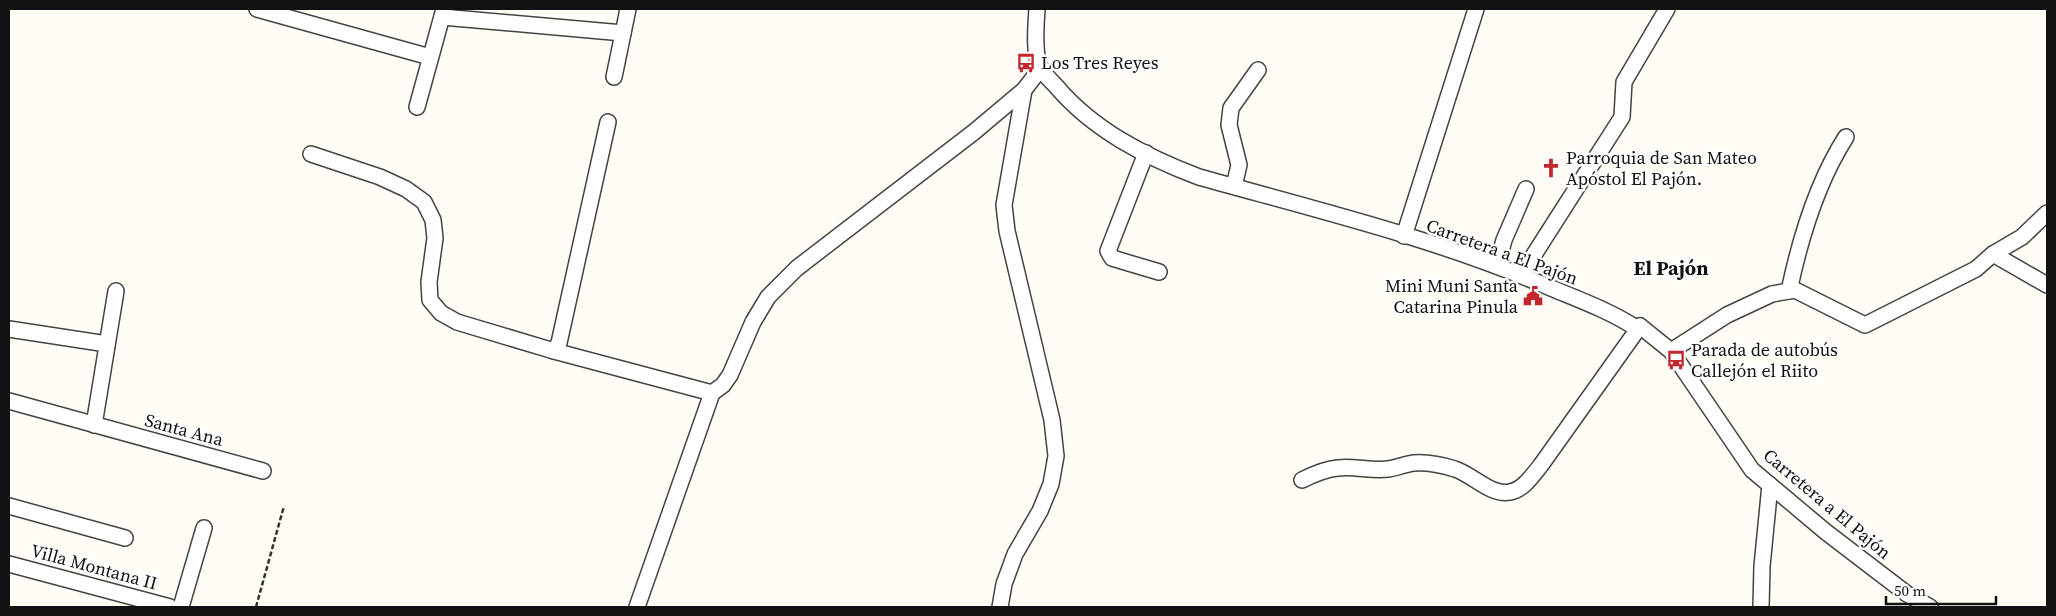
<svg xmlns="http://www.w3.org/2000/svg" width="2056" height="616" viewBox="0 0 2056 616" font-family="'Source Serif 4',serif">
  <rect width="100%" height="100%" fill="#fffdf5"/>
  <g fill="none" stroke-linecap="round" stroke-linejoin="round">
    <defs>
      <g id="minor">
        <path d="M257,9L430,57"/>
        <path d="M1037,9C1036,25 1033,55 1041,69C1045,75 1051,81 1056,86C1093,130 1146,157 1199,177C1317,210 1438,239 1551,288C1580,300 1610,311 1636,328L1640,326L1671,351L1752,470L1826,532L1907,594L1930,607"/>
        <path d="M442,17L623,33"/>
        <path d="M614,77L628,9"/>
        <path d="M417,107L444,9"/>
        <path d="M1146,153L1108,251L1112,258L1159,272"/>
        <path d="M311,154L380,177L406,189L424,202L433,220L435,238L429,282L430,300L441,313L457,322L554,351L712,393L723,385L730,375L753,322L768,297L797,268L974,132L1024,90L1041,68"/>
        <path d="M1234,186L1239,165L1229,125L1231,108L1258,70"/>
        <path d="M1404,236L1476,9"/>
        <path d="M1993,254L2047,285"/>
        <path d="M1497,266L1504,240L1526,189"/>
        <path d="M1521,275L1622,117L1624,82L1667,9"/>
        <path d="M1789,291C1800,239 1817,182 1846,137"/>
        <path d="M9,329L107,344"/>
        <path d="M554,351L559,343L608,122"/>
        <path d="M1671,351L1727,315L1772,294L1795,290L1865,325L1976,269L1993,254L2022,237L2047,213"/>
        <path d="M9,401L263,471"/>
        <path d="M94,425L116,291"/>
        <path d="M1302,480C1314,474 1325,469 1338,468C1354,466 1371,471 1388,469C1396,468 1405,464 1414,463C1427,462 1442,465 1455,469C1473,475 1491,496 1510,492C1523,490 1533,475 1541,465L1640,326"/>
        <path d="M9,506L125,538"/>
        <path d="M9,564L170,607"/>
        <path d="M181,607L204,528"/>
        <path d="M637,607L712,393"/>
        <path d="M1000,607L1004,584L1015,554L1040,511L1051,484L1056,456L1052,420L1007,231L1004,205L1024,90"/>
        <path d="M1761,607L1762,566L1770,485"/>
      </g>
    </defs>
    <use href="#minor" stroke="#444" stroke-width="18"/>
    <path stroke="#333" stroke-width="2.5" stroke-dasharray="5 2.5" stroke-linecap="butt" d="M256,607L284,506"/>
    <use href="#minor" stroke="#fff" stroke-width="15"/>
  </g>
  <defs>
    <symbol id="bus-bare" viewBox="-9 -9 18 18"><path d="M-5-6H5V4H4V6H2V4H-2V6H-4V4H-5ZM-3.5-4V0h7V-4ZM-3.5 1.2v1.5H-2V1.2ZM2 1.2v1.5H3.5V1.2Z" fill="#c4262e" stroke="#fff" stroke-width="2.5" paint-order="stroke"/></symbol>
    <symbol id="church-bare" viewBox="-9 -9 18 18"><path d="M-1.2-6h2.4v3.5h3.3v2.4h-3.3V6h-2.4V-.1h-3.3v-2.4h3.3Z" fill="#c4262e" stroke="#fff" stroke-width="2.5" paint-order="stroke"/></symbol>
    <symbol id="civic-bare" viewBox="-9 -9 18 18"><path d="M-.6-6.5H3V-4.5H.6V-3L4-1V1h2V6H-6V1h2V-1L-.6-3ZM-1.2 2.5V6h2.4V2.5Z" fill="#c4262e" stroke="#fff" stroke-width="2.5" paint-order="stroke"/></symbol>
  </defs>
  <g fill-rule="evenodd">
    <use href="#bus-bare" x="1012" y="49" width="28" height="28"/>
    <use href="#church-bare" x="1537" y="154" width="28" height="28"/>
    <use href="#civic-bare" x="1519" y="282" width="28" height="28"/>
    <use href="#bus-bare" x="1662" y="346" width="28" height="28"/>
  </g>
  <g text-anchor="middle" stroke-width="5" stroke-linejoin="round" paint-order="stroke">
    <g font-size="18" fill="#111" stroke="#fff" text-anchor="start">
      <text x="1041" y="69">Los Tres Reyes</text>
      <text x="1566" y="164">Parroquia de San Mateo<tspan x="1566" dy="21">Apóstol El Pajón.</tspan></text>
      <text x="1518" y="292" text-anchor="end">Mini Muni Santa<tspan x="1518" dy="21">Catarina Pinula</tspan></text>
      <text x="1691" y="356">Parada de autobús<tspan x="1691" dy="21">Callejón el Riito</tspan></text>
    </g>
    <g font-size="18" fill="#111" stroke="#fff">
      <text transform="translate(1502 252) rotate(20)" y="6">Carretera a El Pajón</text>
      <text transform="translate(184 430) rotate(15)" y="6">Santa Ana</text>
      <text transform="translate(1827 504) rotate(40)" y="6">Carretera a El Pajón</text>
      <text transform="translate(94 567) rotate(15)" y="6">Villa Montana II</text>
    </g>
    <g font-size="20" font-weight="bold" fill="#111" stroke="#fff">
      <text x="1671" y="275">El Pajón</text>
    </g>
  </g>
  <rect width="2056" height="616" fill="none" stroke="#111111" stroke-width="20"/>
  <path d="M1886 596v8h110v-8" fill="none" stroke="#111111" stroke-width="2.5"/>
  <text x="1894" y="596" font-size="15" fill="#111111" stroke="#ffffff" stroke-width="4" paint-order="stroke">50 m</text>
</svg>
